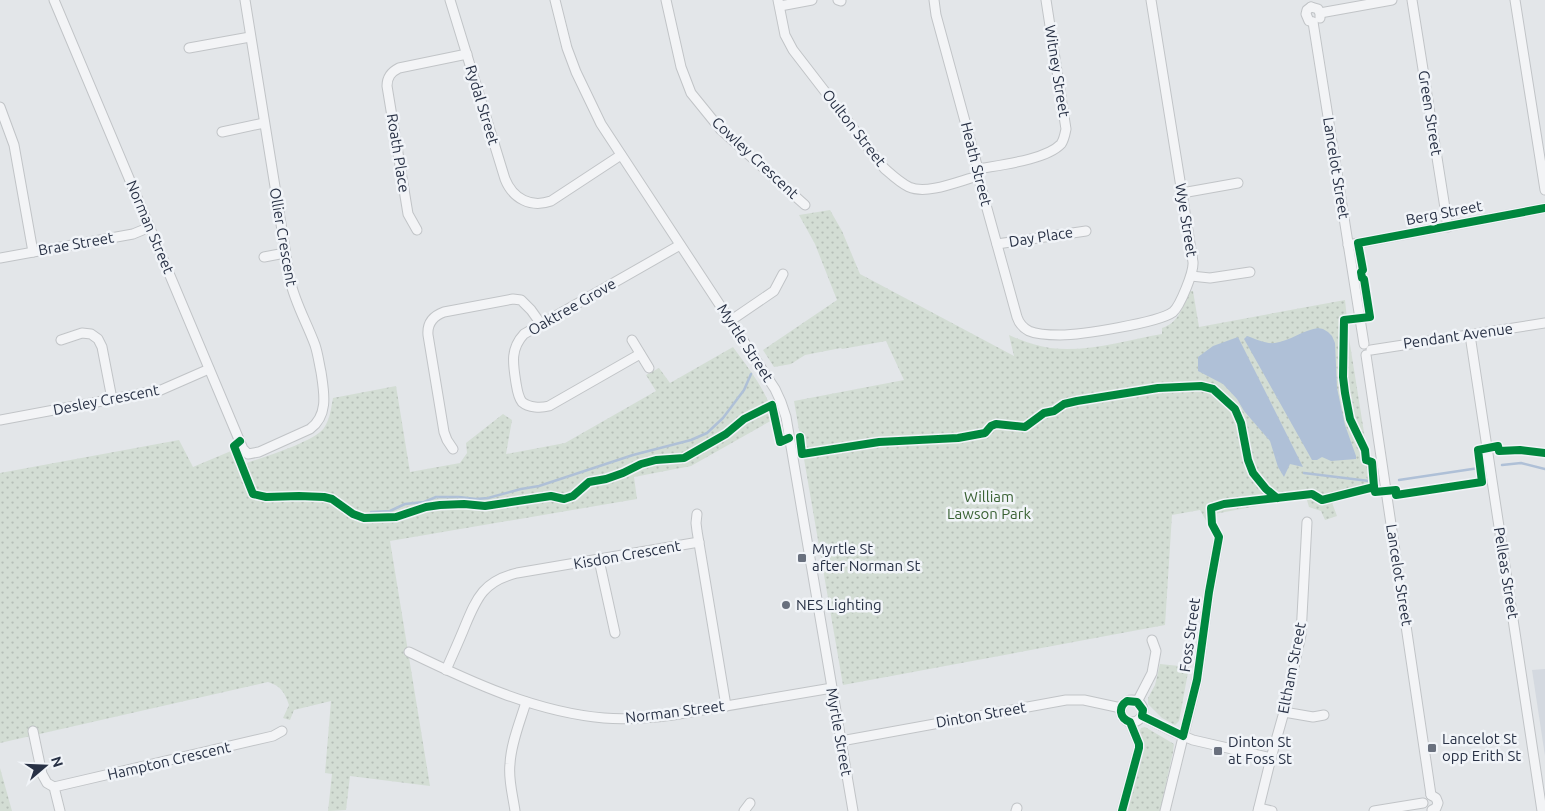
<svg xmlns="http://www.w3.org/2000/svg" width="1545" height="811" viewBox="0 0 1545 811" font-family="Ubuntu,sans-serif">
  <defs>
    <pattern id="park-dots" width="8" height="8" patternUnits="userSpaceOnUse" patternTransform="scale(1.25)"><rect width="8" height="8" fill="#d3ddd4"/><path d="M2 2h.1M6 6h.1" fill="none" stroke="#b5beb7" stroke-width="1.8" stroke-linecap="round"/></pattern>
  </defs>
  <rect width="100%" height="100%" fill="#e3e6e9"/>
  <path fill="#d4d9e0" d="M1545,669V756L1532,670Z"/>
  <g fill="url(#park-dots)">
    <path d="M830,210L842,231L860,274L1014,356L1009,335C1022,341 1036,346 1050,348C1086,353 1127,340 1162,334V328C1179,323 1183,306 1189,291H1193L1199,327L1345,300L1349,338L1373,489L1331,500L1337,516L1325,520L1321,511L1309,507L1306,497L1214,514V520L1208,524L1200,510L1172,515L1165,625L843,685L794,401L904,380L886,341L842,349L841,348L805,355L791,364L774,367L763,350L837,300L815,244L799,215Z"/>
    <path d="M733,347C749,369 768,392 774,419L691,466L634,477L637,499L390,541L430,786L350,776L346,810L328,811L332,774L325,773L331,701L294,710L290,720L283,718L289,705C285,693 281,686 268,682L0,743V473L179,440L193,467L231,451L238,466C257,459 313,443 324,428C330,419 331,409 333,398L396,386L410,472L460,463L467,453L466,443L503,414L512,420L506,454L565,443L656,391L646,375L659,368L670,383Z"/>
    <path d="M1160,664L1189,667L1179,721L1175,725L1162,718L1148,704V698L1155,685Z"/>
    <path d="M1145,727L1174,744L1173,752L1160,811H1127L1144,748L1139,733L1141,728Z"/>
    <path d="M0,768L12,811H0Z"/>
  </g>
  <g fill="#afc0d7">
    <path d="M1318,328L1323,329L1328,332L1332,336L1335,343L1337,388L1345,425L1356,456V459L1331,461L1322,457L1317,460H1312L1244,339L1247,336C1256,339 1265,344 1275,343C1290,341 1303,330 1318,328Z"/>
    <path d="M1238,337L1303,467L1290,464L1284,477L1278,467L1270,441L1244,411L1237,399L1223,384L1198,371V357L1213,346Z"/>
  </g>
  <g fill="none" stroke-linecap="round" stroke-linejoin="round">
    <g stroke="#afc0d7" stroke-width="2.5">
      <path d="M1502,465L1521,463L1545,469"/>
      <path d="M1304,473L1369,481"/>
      <path d="M1399,480L1479,468"/>
      <path d="M371,512L390,511L405,504L424,502L436,497H459L476,499L488,498L521,489L539,486L633,455L691,440L707,433L723,418L744,390L751,374"/>
    </g>
    <defs>
      <g id="minor">
        <path d="M54,0L243,449L248,454L259,452L310,429C329,415 324,392 321,372C319,363 318,354 315,345C307,323 295,303 290,280L245,0"/>
        <path d="M450,0L505,179C513,199 531,208 551,201L621,155"/>
        <path d="M555,0L567,48L576,72L601,124L775,389L781,402L786,417L853,811"/>
        <path d="M666,0L681,67L691,93L721,130L805,205"/>
        <path d="M778,0L785,35L793,50L884,168C892,175 899,182 909,187C927,195 959,181 978,176"/>
        <path d="M838,0L841,1"/>
        <path d="M934,0L936,15L978,169V176L1017,317C1019,323 1023,328 1029,331C1038,335 1050,335 1060,335C1080,335 1158,323 1173,312C1180,306 1194,272 1193,262L1151,0"/>
        <path d="M1412,0L1448,227"/>
        <path d="M1515,0L1545,190"/>
        <path d="M780,6L812,0"/>
        <path d="M1311,7L1318,9L1320,13V18"/>
        <path d="M1311,7L1307,10L1306,14L1309,21L1313,22"/>
        <path d="M1320,13L1392,0"/>
        <path d="M1313,22L1364,344"/>
        <path d="M189,48L250,37"/>
        <path d="M0,107L14,145L33,252"/>
        <path d="M222,132L264,123"/>
        <path d="M978,169C999,165 1046,160 1061,144C1064,140 1065,134 1066,129L1046,0"/>
        <path d="M1182,193L1238,183"/>
        <path d="M417,230L408,214L387,86C387,77 391,72 399,68L467,54"/>
        <path d="M997,244L1086,231"/>
        <path d="M1348,245L1545,208"/>
        <path d="M264,257L285,253"/>
        <path d="M0,258L133,234L150,227"/>
        <path d="M1191,276L1210,278L1250,272"/>
        <path d="M730,321L774,291L783,274"/>
        <path d="M1470,335L1542,811"/>
        <path d="M61,340L82,333L91,334L98,339L102,347L112,399"/>
        <path d="M632,340L649,368"/>
        <path d="M1371,350L1545,323"/>
        <path d="M640,354L549,406C541,408 529,408 522,402C518,397 517,389 516,383C513,364 510,349 524,334L680,245"/>
        <path d="M1366,355L1431,795"/>
        <path d="M0,420L161,390L209,369"/>
        <path d="M453,449L447,440L444,432L428,335C427,323 433,316 444,312L513,299L521,300L531,310L541,324"/>
        <path d="M697,514L696,523L697,531L726,706"/>
        <path d="M599,560L615,633"/>
        <path d="M409,652C471,682 535,712 604,718C627,720 650,718 673,715L832,688"/>
        <path d="M446,670C452,656 459,641 465,626C477,597 484,581 517,573L699,542"/>
        <circle cx="1132" cy="711" r="11"/>
        <path d="M1137,702L1152,673L1156,651L1152,640"/>
        <path d="M1284,712L1313,717L1324,715"/>
        <path d="M1142,716L1176,733L1193,740L1271,758"/>
        <path d="M33,731L42,774L47,783L54,787L60,811"/>
        <path d="M841,741L1066,700H1084L1121,708"/>
        <path d="M54,787L273,736L282,731"/>
        <path d="M1431,795L1436,798L1438,803L1436,808L1432,810"/>
        <path d="M1259,808L1272,811"/>
        <path d="M515,811C513,796 508,779 510,764C511,743 520,722 526,702"/>
        <path d="M744,811L750,803"/>
        <path d="M1016,811L1017,808"/>
        <path d="M1122,811L1139,748V744L1130,722"/>
        <path d="M1165,811L1197,680L1209,592L1219,537"/>
        <path d="M1258,811L1271,758L1284,712L1301,635L1307,522"/>
        <path d="M1374,811L1423,803"/>
      </g>
    </defs>
    <use href="#minor" stroke="#c1c4c7" stroke-width="11"/>
    <use href="#minor" stroke="#f3f4f6" stroke-width="9"/>
    <defs>
      <g id="cycleway">
        <path d="M800,437L802,454L879,442L958,438L985,433L991,426L996,424L1025,427L1044,413L1054,411L1064,404L1077,401L1158,388L1201,386L1213,389L1235,409L1241,423L1248,460L1253,473L1266,489L1277,498"/>
        <path d="M240,441L234,446L253,494L266,497L299,496L324,497L332,499L353,514L364,518L396,517L426,507L440,505L464,504L485,506L551,496L564,499L573,496L589,482L606,479L623,473L641,464L656,460L684,458L726,434L744,419L772,405L780,442L789,438"/>
        <path d="M1374,487L1372,462L1366,460L1365,450L1350,419L1345,393L1343,377L1344,320L1370,317L1364,279L1362,278L1361,272L1363,270L1358,243L1545,208"/>
        <path d="M1396,495L1482,482L1478,450L1498,446L1499,451L1520,450L1545,453"/>
        <path d="M1122,811L1139,748V744L1130,722C1119,718 1118,707 1127,701L1137,702L1143,710L1142,716L1183,736L1197,680L1209,592L1219,537L1212,524L1211,508L1224,504L1312,494L1322,500L1374,487L1375,492L1396,490"/>
      </g>
    </defs>
    <use href="#cycleway" stroke="#f1f4f8" stroke-width="11"/>
    <use href="#cycleway" stroke="#00873e" stroke-width="8"/>
  </g>
  <g fill="#69707e" stroke="#f1f4f8" stroke-width="2">
    <rect x="797" y="553" width="10" height="10" rx="2.5"/>
    <circle cx="786" cy="605" r="5"/>
    <rect x="1427" y="743" width="10" height="10" rx="2.5"/>
    <rect x="1213" y="746" width="10" height="10" rx="2.5"/>
  </g>
  <g text-anchor="middle" stroke-width="5" stroke-linejoin="round" paint-order="stroke">
    <g font-size="15" fill="#283145" stroke="#f1f4f8">
      <text transform="translate(1057 71) rotate(81)" y="5">Witney Street</text>
      <text transform="translate(482 105) rotate(73)" y="5">Rydal Street</text>
      <text transform="translate(1430 113) rotate(81)" y="5">Green Street</text>
      <text transform="translate(854 128) rotate(52)" y="5">Oulton Street</text>
      <text transform="translate(398 153) rotate(81)" y="5">Roath Place</text>
      <text transform="translate(755 158) rotate(43)" y="5">Cowley Crescent</text>
      <text transform="translate(976 164) rotate(76)" y="5">Heath Street</text>
      <text transform="translate(1336 168) rotate(81)" y="5">Lancelot Street</text>
      <text transform="translate(1444 213) rotate(-11)" y="5">Berg Street</text>
      <text transform="translate(1186 220) rotate(81)" y="5">Wye Street</text>
      <text transform="translate(150 227) rotate(67)" y="5">Norman Street</text>
      <text transform="translate(283 237) rotate(80)" y="5">Ollier Crescent</text>
      <text transform="translate(1041 237) rotate(-9)" y="5">Day Place</text>
      <text transform="translate(76 244) rotate(-10)" y="5">Brae Street</text>
      <text transform="translate(572 307) rotate(-30)" y="5">Oaktree Grove</text>
      <text transform="translate(1458 336) rotate(-8)" y="5">Pendant Avenue</text>
      <text transform="translate(745 343) rotate(57)" y="5">Myrtle Street</text>
      <text transform="translate(106 400) rotate(-11)" y="5">Desley Crescent</text>
      <text transform="translate(627 555) rotate(-10)" y="5">Kisdon Crescent</text>
      <text transform="translate(1506 573) rotate(81)" y="5">Pelleas Street</text>
      <text transform="translate(1399 575) rotate(81)" y="5">Lancelot Street</text>
      <text transform="translate(1190 635) rotate(-82)" y="5">Foss Street</text>
      <text transform="translate(1292 668) rotate(-79)" y="5">Eltham Street</text>
      <text transform="translate(675 712) rotate(-7)" y="5">Norman Street</text>
      <text transform="translate(981 715) rotate(-10)" y="5">Dinton Street</text>
      <text transform="translate(839 732) rotate(80)" y="5">Myrtle Street</text>
      <text transform="translate(169 761) rotate(-13)" y="5">Hampton Crescent</text>
    </g>
    <g font-size="15" fill="#3a6234" stroke="#f1f4f8">
      <text x="989" y="502">William<tspan x="989" dy="17">Lawson Park</tspan></text>
    </g>
    <g font-size="15" fill="#283145" stroke="#f1f4f8" text-anchor="start">
      <text x="812" y="554">Myrtle St<tspan x="812" dy="17">after Norman St</tspan></text>
      <text x="796" y="610">NES Lighting</text>
      <text x="1442" y="744">Lancelot St<tspan x="1442" dy="17">opp Erith St</tspan></text>
      <text x="1228" y="747">Dinton St<tspan x="1228" dy="17">at Foss St</tspan></text>
    </g>
  </g>
  <g transform="translate(45 766) rotate(71)" stroke="#f1f4f8" stroke-width="4" paint-order="stroke">
  <path d="M0-4L9 19L0 12L-9 19Z" fill="#283145"/>
  <text y="-8" font-size="14" font-weight="bold" text-anchor="middle" fill="#283145">N</text>
  </g>
</svg>
